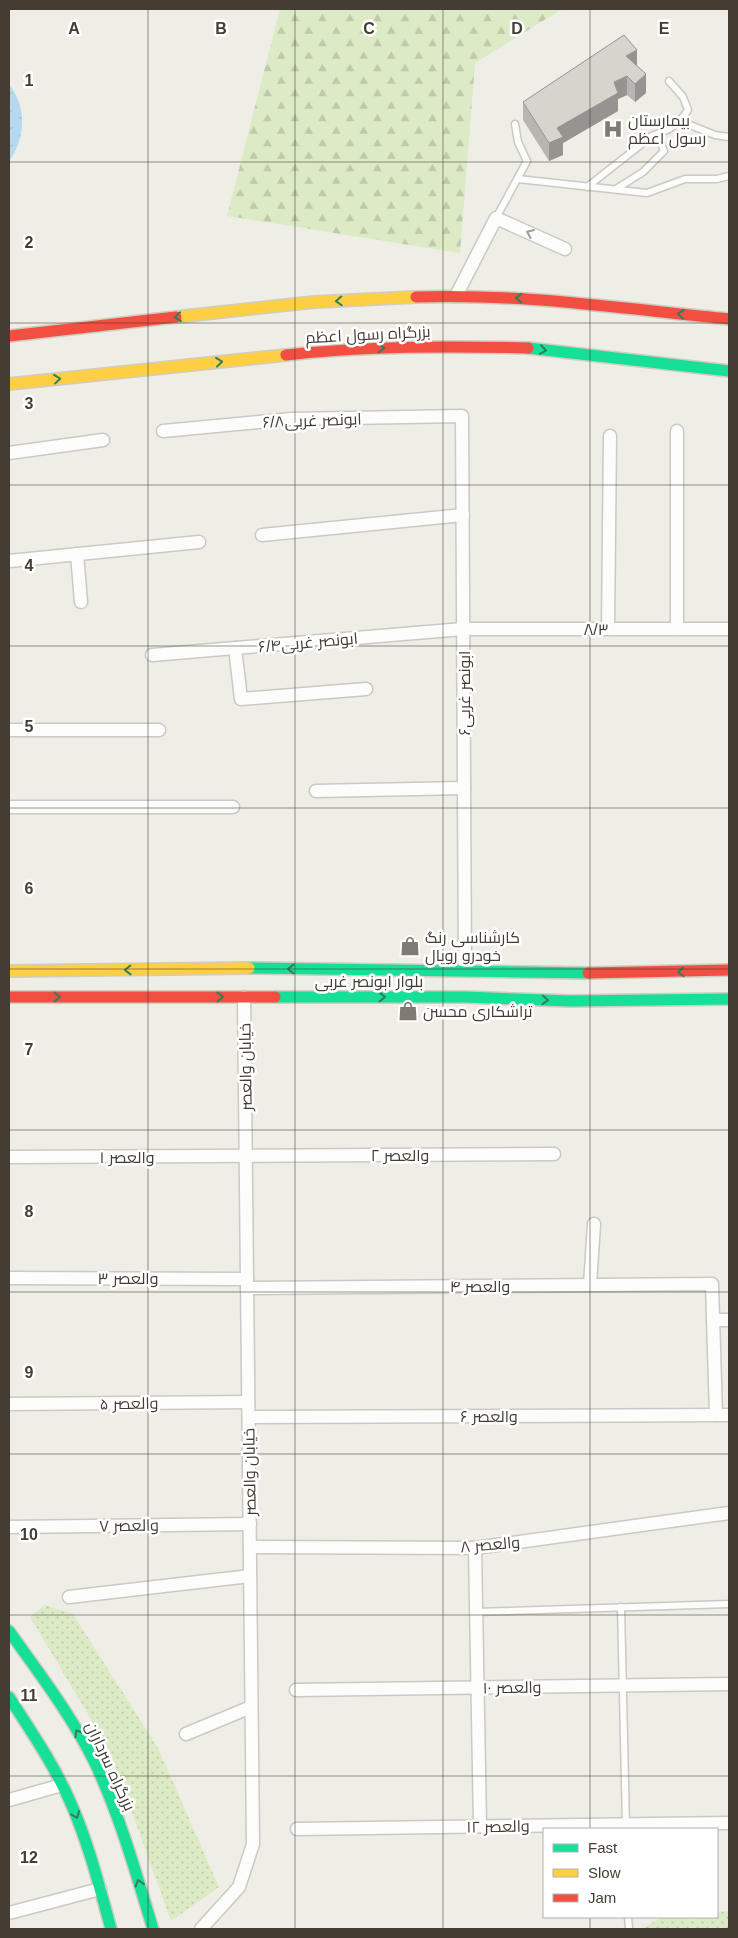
<svg xmlns="http://www.w3.org/2000/svg" width="738" height="1938" viewBox="0 0 738 1938" font-family="Helvetica,Cairo,sans-serif">
  <defs>
    <pattern id="green-dots" width="8" height="8" patternUnits="userSpaceOnUse" patternTransform="scale(1.25)"><rect width="8" height="8" fill="#dcebc5"/><path d="M2 2h.1M6 6h.1" fill="none" stroke="#becaaa" stroke-width="1.8" stroke-linecap="round"/></pattern>
    <pattern id="forest-firs" width="22" height="20" patternUnits="userSpaceOnUse" patternTransform="scale(1.25)"><rect width="22" height="20" fill="#dcebc5"/><path d="M5 1l3.5 6h-7zM16 11l3.5 6h-7z" fill="#becaaa"/></pattern>
    <pattern id="water-ripples" width="26" height="14" patternUnits="userSpaceOnUse" patternTransform="scale(1.25)"><rect width="26" height="14" fill="#b5d9ef"/><path d="M2 4q2-2 4 0t4 0M15 11q2-2 4 0t4 0" fill="none" stroke="#9dbbcd"/></pattern>
  </defs>
  <rect width="100%" height="100%" fill="#eeede6"/>
  <g fill="url(#green-dots)">
    <path d="M45,1605L73,1614L158,1748L219,1887L171,1921L110,1751L30,1617Z"/>
    <path d="M729,1911V1929H642L660,1918L717,1917V1912Z"/>
  </g>
  <path fill="url(#forest-firs)" d="M280,9H562L475,63L460,253L227,216Z"/>
  <path fill="url(#water-ripples)" d="M9,84C27,107 26,138 9,161Z"/>
  <g fill="none" stroke-linecap="round" stroke-linejoin="round">
    <defs>
      <g id="lane">
        <path d="M680,121L715,135L729,137"/>
        <path d="M518,179L647,193L685,179H717L729,176"/>
        <path d="M587,187L652,136L669,129L680,121L688,110L683,97L669,81"/>
        <path d="M616,189L643,172L664,151L661,143L652,136"/>
        <path d="M496,218L527,161L518,142L515,124"/>
        <path d="M621,1607L626,1826"/>
        <path d="M476,1612L729,1604"/>
        <path d="M628,1917L629,1929"/>
      </g>
      <g id="street">
        <path d="M456,296L496,218L565,249"/>
        <path d="M163,431L291,419L462,416L465,970"/>
        <path d="M9,453L103,440"/>
        <path d="M262,535L463,515"/>
        <path d="M77,554L81,602"/>
        <path d="M9,561L199,542"/>
        <path d="M608,629L610,436"/>
        <path d="M677,629V431"/>
        <path d="M235,648L241,699L366,689"/>
        <path d="M152,655L463,629H729"/>
        <path d="M9,730H159"/>
        <path d="M316,791L464,788"/>
        <path d="M9,807H233"/>
        <path d="M9,1157L554,1154"/>
        <path d="M9,1278L247,1279"/>
        <path d="M590,1285L594,1224"/>
        <path d="M247,1288L712,1284L716,1415"/>
        <path d="M713,1320H729"/>
        <path d="M9,1404L248,1402"/>
        <path d="M249,1417L729,1415"/>
        <path d="M9,1527L250,1524"/>
        <path d="M250,1547L475,1548L729,1513"/>
        <path d="M475,1548L480,1826"/>
        <path d="M69,1597L250,1576"/>
        <path d="M296,1690L729,1684"/>
        <path d="M186,1734L251,1707"/>
        <path d="M9,1800L62,1785"/>
        <path d="M297,1829L729,1823"/>
        <path d="M9,1913L100,1889"/>
        <path d="M201,1929L239,1887L253,1844L244,997"/>
      </g>
      <g id="fast">
        <path d="M528,348L729,371"/>
        <path d="M249,968L588,973"/>
        <path d="M275,997H465L570,1001L729,999"/>
        <path d="M9,1631C39,1673 72,1716 95,1763C120,1816 136,1873 153,1929"/>
        <path d="M9,1697C30,1730 53,1763 69,1799C88,1841 99,1885 111,1929"/>
      </g>
      <g id="slow">
        <path d="M176,317L314,302L416,297"/>
        <path d="M9,384L286,355"/>
        <path d="M9,971L249,968"/>
      </g>
      <g id="jam">
        <path d="M416,297C520,293 625,309 729,319"/>
        <path d="M9,336L176,317"/>
        <path d="M286,355C367,346 447,346 528,348"/>
        <path d="M588,973L729,970"/>
        <path d="M9,997H275"/>
      </g>
    </defs>
    <use href="#lane" stroke="#cbc9c3" stroke-width="9"/>
    <use href="#street" stroke="#cbc9c3" stroke-width="15"/>
    <use href="#fast" stroke="#d0ccbe" stroke-width="14"/>
    <use href="#slow" stroke="#d0ccbe" stroke-width="14"/>
    <use href="#jam" stroke="#d0ccbe" stroke-width="14"/>
    <use href="#lane" stroke="#fcfcfb" stroke-width="6"/>
    <use href="#street" stroke="#fcfcfb" stroke-width="12"/>
    <use href="#fast" stroke="#16e098" stroke-width="11"/>
    <use href="#slow" stroke="#ffcf43" stroke-width="11"/>
    <use href="#jam" stroke="#f24e42" stroke-width="11"/>
  </g>
  <path fill="#b8b6b0" d="M637,65L646,93L635,102L627,95L618,99V111L563,143V155L549,161L523,120V102Z"/>
  <g fill="#969490">
    <path d="M637,50V68L626,56Z"/>
    <path d="M646,74V93L635,102V84Z"/>
    <path d="M627,76V95L618,99V111L563,143V155L549,161V143L557,128L614,82Z"/>
  </g>
  <path fill="#d6d4cd" stroke="#969490" d="M624,35L637,50L626,56L646,74L635,84L627,76L614,82L618,93L557,128L563,137L549,143L523,102Z"/>
  <defs><path id="oneway-chevron" d="M-2-3.5L2.5 0L-2 3.5" fill="none" stroke-width="1.6" stroke-linecap="round" stroke-linejoin="round" transform="scale(1.25)"/></defs>
  <use stroke="#a09c97" href="#oneway-chevron" transform="translate(530 233) rotate(-156)"/>
  <g stroke="#327e5b">
    <use href="#oneway-chevron" transform="translate(519 298) rotate(-178)"/>
    <use href="#oneway-chevron" transform="translate(339 301) rotate(177)"/>
    <use href="#oneway-chevron" transform="translate(681 314) rotate(-174)"/>
    <use href="#oneway-chevron" transform="translate(178 317) rotate(174)"/>
    <use href="#oneway-chevron" transform="translate(381 348) rotate(-2)"/>
    <use href="#oneway-chevron" transform="translate(543 350) rotate(8)"/>
    <use href="#oneway-chevron" transform="translate(219 362) rotate(-6)"/>
    <use href="#oneway-chevron" transform="translate(57 379) rotate(-6)"/>
    <use href="#oneway-chevron" transform="translate(291 969) rotate(-180)"/>
    <use href="#oneway-chevron" transform="translate(128 970) rotate(179)"/>
    <use href="#oneway-chevron" transform="translate(681 972) rotate(178)"/>
    <use href="#oneway-chevron" transform="translate(57 997)"/>
    <use href="#oneway-chevron" transform="translate(220 997)"/>
    <use href="#oneway-chevron" transform="translate(382 997)"/>
    <use href="#oneway-chevron" transform="translate(545 1000) rotate(3)"/>
    <use href="#oneway-chevron" transform="translate(78 1733) rotate(-119)"/>
    <use href="#oneway-chevron" transform="translate(76 1815) rotate(68)"/>
    <use href="#oneway-chevron" transform="translate(139 1883) rotate(-107)"/>
  </g>
  <path fill="none" stroke="#443d33" stroke-width="1" stroke-opacity="0.55" d="M148,9V1929M295,9V1929M443,9V1929M590,9V1829M9,162H729M9,323H729M9,485H729M9,646H729M9,808H729M9,969H729M9,1130H729M9,1292H729M9,1454H729M9,1615H729M9,1776H729M590,1917V1929"/>
  <defs>
    <symbol id="hospital-bare" viewBox="-9 -9 18 18"><path d="M-5-5h3v3.5h4V-5h3V5h-3V1.5h-4V5h-3Z" fill="#807b72" stroke="#fff" stroke-width="2.5" paint-order="stroke"/></symbol>
    <symbol id="shop-bare" viewBox="-9 -9 18 18"><path d="M-5-2.5h2.3a2.7 3.5 0 0 1 5.4 0H5L5.5 6h-11ZM-1.5-2.5h3a1.5 2.3 0 0 0-3 0Z" fill="#807b72" stroke="#fff" stroke-width="2.5" paint-order="stroke"/></symbol>
  </defs>
  <g fill-rule="evenodd">
    <use href="#hospital-bare" x="599" y="115" width="28" height="28"/>
    <use href="#shop-bare" x="396" y="932" width="28" height="28"/>
    <use href="#shop-bare" x="394" y="997" width="28" height="28"/>
  </g>
  <g text-anchor="middle" stroke-width="5" stroke-linejoin="round" paint-order="stroke">
    <g font-size="16" fill="#443d33" stroke="#fff" text-anchor="start">
      <text x="628" y="126">بیمارستان<tspan x="628" dy="18">رسول اعظم</tspan></text>
      <text x="425" y="943">کارشناسی رنگ<tspan x="425" dy="18">خودرو رویال</tspan></text>
      <text x="423" y="1017">تراشکاری محسن</text>
    </g>
    <g font-size="16" fill="#443d33" stroke="#fff">
      <text transform="translate(368 334) rotate(-3)" y="6">بزرگراه رسول اعظم</text>
      <text transform="translate(312 420) rotate(-2)" y="6">۶/۸ابونصر غربی</text>
      <text x="596" y="635">۸/۳</text>
      <text transform="translate(308 642) rotate(-5)" y="6">۶/۴ابونصر غربی</text>
      <text transform="translate(464 693) rotate(-90)" y="6">۶ابونصر غربی</text>
      <text x="369" y="987">بلوار ابونصر غربی</text>
      <text transform="translate(245 1067) rotate(-91)" y="6">خیابان والعصر</text>
      <text x="400" y="1161">والعصر ۲</text>
      <text x="127" y="1163">والعصر ۱</text>
      <text x="128" y="1284">والعصر ۳</text>
      <text x="480" y="1292">والعصر ۴</text>
      <text transform="translate(129 1403) rotate(-1)" y="6">والعصر ۵</text>
      <text x="489" y="1422">والعصر ۶</text>
      <text transform="translate(249 1472) rotate(-91)" y="6">خیابان والعصر</text>
      <text transform="translate(129 1525) rotate(-1)" y="6">والعصر ۷</text>
      <text transform="translate(490 1544) rotate(-5)" y="6">والعصر ۸</text>
      <text transform="translate(512 1687) rotate(-1)" y="6">والعصر ۱۰</text>
      <text transform="translate(111 1766) rotate(65)" y="6">بزرگراه سرداران</text>
      <text transform="translate(498 1826) rotate(-1)" y="6">والعصر ۱۲</text>
    </g>
  </g>
  <g font-size="16" text-anchor="middle" font-weight="bold" fill="#443d33" stroke="#fff" stroke-width="5" stroke-linejoin="round" paint-order="stroke">
    <text x="74" y="34">A</text>
    <text x="221" y="34">B</text>
    <text x="369" y="34">C</text>
    <text x="517" y="34">D</text>
    <text x="664" y="34">E</text>
    <text x="29" y="86">1</text>
    <text x="29" y="248">2</text>
    <text x="29" y="409">3</text>
    <text x="29" y="571">4</text>
    <text x="29" y="732">5</text>
    <text x="29" y="894">6</text>
    <text x="29" y="1055">7</text>
    <text x="29" y="1217">8</text>
    <text x="29" y="1378">9</text>
    <text x="29" y="1540">10</text>
    <text x="29" y="1701">11</text>
    <text x="29" y="1863">12</text>
  </g>
  <rect width="738" height="1938" fill="none" stroke="#443d33" stroke-width="20"/>
  <rect x="543" y="1828" width="175" height="90" fill="#ffffff" stroke="#b4b1ad"/>
  <rect x="553" y="1844" width="25" height="8" fill="#16e098" stroke="#b4b1ad"/>
  <text x="588" y="1853" font-size="15" fill="#443d33">Fast</text>
  <rect x="553" y="1869" width="25" height="8" fill="#ffcf43" stroke="#b4b1ad"/>
  <text x="588" y="1878" font-size="15" fill="#443d33">Slow</text>
  <rect x="553" y="1894" width="25" height="8" fill="#f24e42" stroke="#b4b1ad"/>
  <text x="588" y="1903" font-size="15" fill="#443d33">Jam</text>
</svg>
